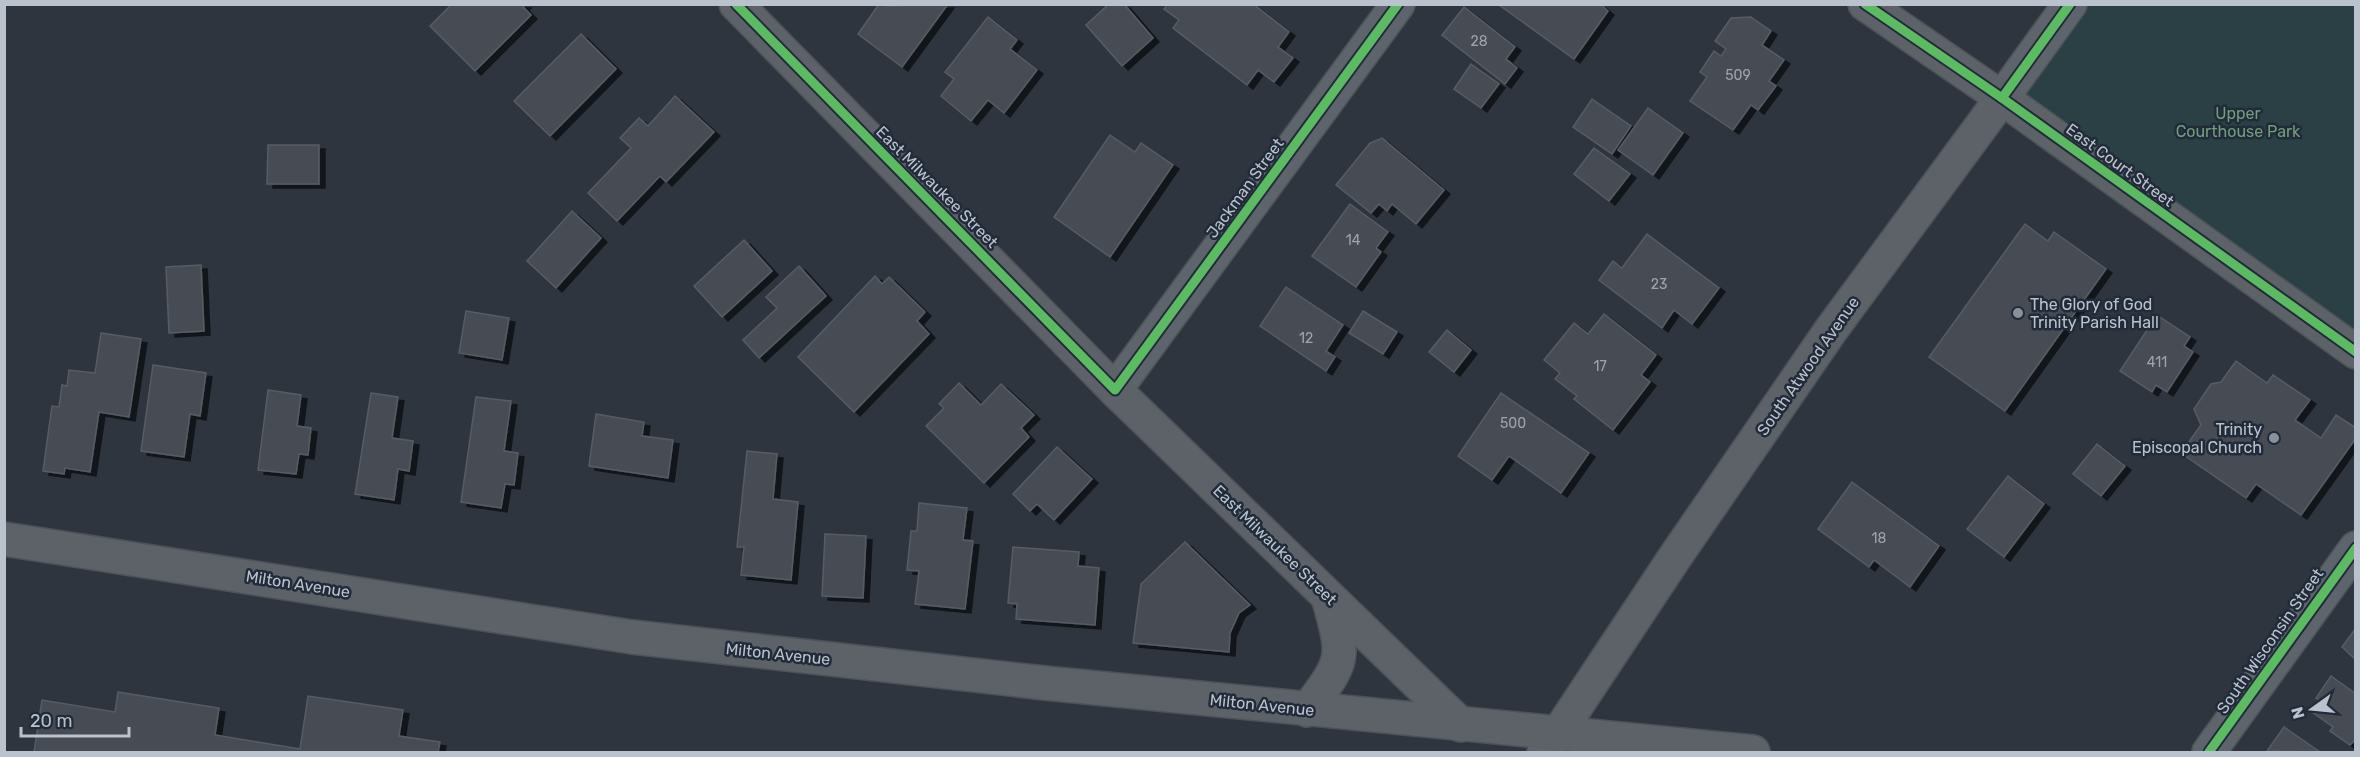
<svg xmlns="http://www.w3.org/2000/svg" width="2360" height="757" viewBox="0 0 2360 757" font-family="Rubik,sans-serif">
	<defs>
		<filter id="shadow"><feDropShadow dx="6" dy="4" stdDeviation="0" flood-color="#0009"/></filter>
	</defs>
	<rect width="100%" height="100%" fill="#2e353e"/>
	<!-- green -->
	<polygon fill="#2b4044" points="2070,5 2355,5 2355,352 2002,98"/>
	<!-- building -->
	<g fill="#474c53" stroke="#575c65" stroke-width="1.5" filter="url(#shadow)">
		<polygon points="452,4 525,4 523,7 531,15 475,71 430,26"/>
		<polygon points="879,4 888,6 948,4 902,67 858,34"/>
		<polygon points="1109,4 1124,4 1153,38 1122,66 1086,25"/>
		<polygon points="1168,4 1253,4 1289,32 1278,47 1293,58 1274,82 1258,70 1247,85 1173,28 1179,20 1164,9"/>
		<polygon points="1600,4 1608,11 1574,59 1499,5"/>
		<polygon points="1464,7 1515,47 1506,59 1517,68 1505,84 1442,35"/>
		<polygon points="988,17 1017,40 1010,49 1037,70 1004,113 988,100 971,121 941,96 954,79 945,72"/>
		<polygon points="1751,17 1771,31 1762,45 1784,60 1769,81 1776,86 1758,110 1751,105 1733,130 1690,101 1707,77 1700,72 1714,51 1721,56 1726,49 1715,41 1731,18"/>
		<polygon points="581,34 616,69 550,136 514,101"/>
		<polygon points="1471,64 1499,84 1481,108 1454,89"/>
		<polygon points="675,96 714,132 666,182 660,176 617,221 588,193 631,148 620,138 639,118 648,126"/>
		<polygon points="1592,99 1631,126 1612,154 1573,127"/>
		<polygon points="1648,108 1683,133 1653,175 1618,150"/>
		<polygon points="1110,135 1135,152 1141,143 1173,165 1110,257 1054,217"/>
		<polygon points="1382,138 1444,190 1416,224 1392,204 1387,211 1379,204 1371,213 1336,185 1370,143"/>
		<polygon points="268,145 319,145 319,184 267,184"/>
		<polygon points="1594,148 1630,174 1609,201 1574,174"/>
		<polygon points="1350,204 1388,232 1376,248 1381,252 1356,287 1312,256"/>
		<polygon points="572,211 601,238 556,288 527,261"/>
		<polygon points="2025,224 2048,241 2054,232 2106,269 2005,411 1929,357"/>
		<polygon points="1647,234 1719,288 1692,324 1674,310 1662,328 1599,280 1613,261 1622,268"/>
		<polygon points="744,240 772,271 722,317 694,286"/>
		<polygon points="201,265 204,331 169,333 166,267"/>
		<polygon points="799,266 826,296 759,358 743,340 777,308 766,297"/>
		<polygon points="875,276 882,284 889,277 925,312 917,321 929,334 854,412 798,357"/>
		<polygon points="1286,287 1343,325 1326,351 1335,357 1326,371 1260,326"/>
		<polygon points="466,311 509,318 502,360 459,353"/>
		<polygon points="1363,311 1397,332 1383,354 1349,333"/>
		<polygon points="1604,314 1656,355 1641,375 1650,382 1613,430 1574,399 1577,396 1555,379 1560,373 1544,360 1574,323 1588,334"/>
		<polygon points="2157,315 2190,337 2184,346 2193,352 2167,392 2156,385 2152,392 2120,371"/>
		<polygon points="1447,330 1471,350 1454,372 1429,352"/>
		<polygon points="101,333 141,339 129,417 99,412 90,472 65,468 64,474 43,471 52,406 59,407 62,385 67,386 69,370 95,373"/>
		<polygon points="2236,361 2267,383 2273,375 2310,400 2295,420 2321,438 2336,415 2356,428 2356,438 2301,515 2256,484 2246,498 2181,453 2201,425 2194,409 2211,384 2221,382"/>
		<polygon points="153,365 206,373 200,416 190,414 184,457 141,451"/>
		<polygon points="959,383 981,405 1001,384 1034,415 1021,428 1029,437 984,483 926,426 944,408 939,404"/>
		<polygon points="268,390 301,395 297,426 311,428 308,455 299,454 296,474 258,470"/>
		<polygon points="371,393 398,397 392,438 413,441 409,471 398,469 394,500 355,494"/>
		<polygon points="1501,393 1589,453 1561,493 1509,456 1492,480 1458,456"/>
		<polygon points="476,397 511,401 504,451 518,453 514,485 505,484 501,508 461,502"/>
		<polygon points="596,414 644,422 642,436 673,440 668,478 589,466"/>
		<polygon points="2097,444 2125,466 2101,496 2073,474"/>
		<polygon points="1057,447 1092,479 1054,520 1037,504 1030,511 1013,494"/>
		<polygon points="747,451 777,454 773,499 798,502 791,580 741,575 744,547 737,547"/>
		<polygon points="2008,476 2044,504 2004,557 1967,529"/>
		<polygon points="1852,482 1939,546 1910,587 1874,560 1869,567 1818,529"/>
		<polygon points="919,503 967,508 963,540 973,541 965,609 915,604 919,571 907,570 911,531 917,531"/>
		<polygon points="825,534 866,536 863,598 822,596"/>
		<polygon points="1185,542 1250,605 1239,613 1230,633 1229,652 1133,643 1141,584"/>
		<polygon points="1013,547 1079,552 1078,566 1099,568 1095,625 1016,619 1017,604 1008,603"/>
		<polygon points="2356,628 2356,660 2342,647"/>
		<polygon points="2331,676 2356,694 2356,739 2350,745 2330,731 2333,727 2312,712 2320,701 2316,698"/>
		<polygon points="118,692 219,708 215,735 300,749 308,696 403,710 399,736 440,742 438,752 34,752 42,700 115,712"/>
		<polygon points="2284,727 2320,752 2267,751"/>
	</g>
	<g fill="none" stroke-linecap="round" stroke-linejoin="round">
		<defs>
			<g id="minor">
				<polyline points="2002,98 2070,4"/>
				<polyline points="1115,390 1398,4"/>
				<polyline points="1544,752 1557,735"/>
				<polyline points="2209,752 2356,548"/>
			</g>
			<g id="secondary">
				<polyline points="736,4 1115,390 1461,725"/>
				<polyline points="1865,4 2002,98 2356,352"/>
				<polyline points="4,539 632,637 1045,683 1753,752"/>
				<path d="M1307 710C1346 659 1345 658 1328 597"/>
				<polyline points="1557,735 1675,557 1831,330 2002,98"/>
			</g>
		</defs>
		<!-- minor casing -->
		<use href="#minor" stroke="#4d5158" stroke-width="36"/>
		<!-- secondary casing -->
		<use href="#secondary" stroke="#4d5158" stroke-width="36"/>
		<!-- minor -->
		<use href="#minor" stroke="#5e646b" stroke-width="33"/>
		<!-- secondary -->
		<use href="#secondary" stroke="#5d6269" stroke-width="33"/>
		<defs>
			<g id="cycleway">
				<polyline points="736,4 1115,390 1398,4"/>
				<polyline points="1865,4 2002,98 2356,352"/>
				<polyline points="2002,98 2070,4"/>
				<polyline points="2209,752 2356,548"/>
			</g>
		</defs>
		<!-- cycleway casing -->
		<use href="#cycleway" stroke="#212b39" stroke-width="13"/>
		<!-- cycleway -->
		<use href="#cycleway" stroke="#5cba63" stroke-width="9"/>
	</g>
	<!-- markers -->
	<g fill="#89919b" stroke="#212b39" stroke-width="2">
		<circle cx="2018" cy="313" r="6"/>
		<circle cx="2274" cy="438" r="6"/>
	</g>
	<g text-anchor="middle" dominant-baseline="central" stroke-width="5" stroke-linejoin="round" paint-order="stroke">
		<!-- number labels -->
		<g font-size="14" fill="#9da4ae">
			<text x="1479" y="41">28</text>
			<text x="1738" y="75">509</text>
			<text x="1353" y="240">14</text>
			<text x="1659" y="284">23</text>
			<text x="1306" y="338">12</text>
			<text x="2157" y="362">411</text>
			<text x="1600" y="366">17</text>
			<text x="1513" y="423">500</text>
			<text x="1879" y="538">18</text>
		</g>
		<!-- park labels -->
		<g font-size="16" fill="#719d7b" stroke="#212b39">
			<text x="2238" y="113">Upper<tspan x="2238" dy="18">Courthouse Park</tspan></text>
		</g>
		<!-- street labels -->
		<g font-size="16" fill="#bac2cd" stroke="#212b39">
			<text transform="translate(2120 165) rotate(36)">East Court Street</text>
			<text transform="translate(937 187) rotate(45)">East Milwaukee Street</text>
			<text transform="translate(1245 188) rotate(-54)">Jackman Street</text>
			<text transform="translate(1808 366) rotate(-55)">South Atwood Avenue</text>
			<text transform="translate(1275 545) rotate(44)">East Milwaukee Street</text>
			<text transform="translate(298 584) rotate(9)">Milton Avenue</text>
			<text transform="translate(2270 641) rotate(-55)">South Wisconsin Street</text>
			<text transform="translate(778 654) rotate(6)">Milton Avenue</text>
			<text transform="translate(1262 705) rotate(6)">Milton Avenue</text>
		</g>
		<!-- poi labels -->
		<g font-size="16" fill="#bac2cd" stroke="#212b39" text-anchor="start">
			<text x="2030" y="304">The Glory of God<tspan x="2030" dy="18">Trinity Parish Hall</tspan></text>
			<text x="2262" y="429" text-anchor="end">Trinity<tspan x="2262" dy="18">Episcopal Church</tspan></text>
		</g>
	</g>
	<!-- border -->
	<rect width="2360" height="757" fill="none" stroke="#bac2cd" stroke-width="12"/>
	<!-- north arrow -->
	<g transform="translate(2312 709) rotate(255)" stroke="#212b39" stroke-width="4.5" paint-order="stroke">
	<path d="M0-4.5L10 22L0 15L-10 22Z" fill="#bac2cd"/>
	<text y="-9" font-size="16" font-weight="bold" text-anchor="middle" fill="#bac2cd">N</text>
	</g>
	<!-- scale -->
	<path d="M21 727v9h108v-9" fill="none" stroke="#bac2cd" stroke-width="3"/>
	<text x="30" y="727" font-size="18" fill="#bac2cd" stroke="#212b39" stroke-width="4.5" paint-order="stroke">20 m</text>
</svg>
